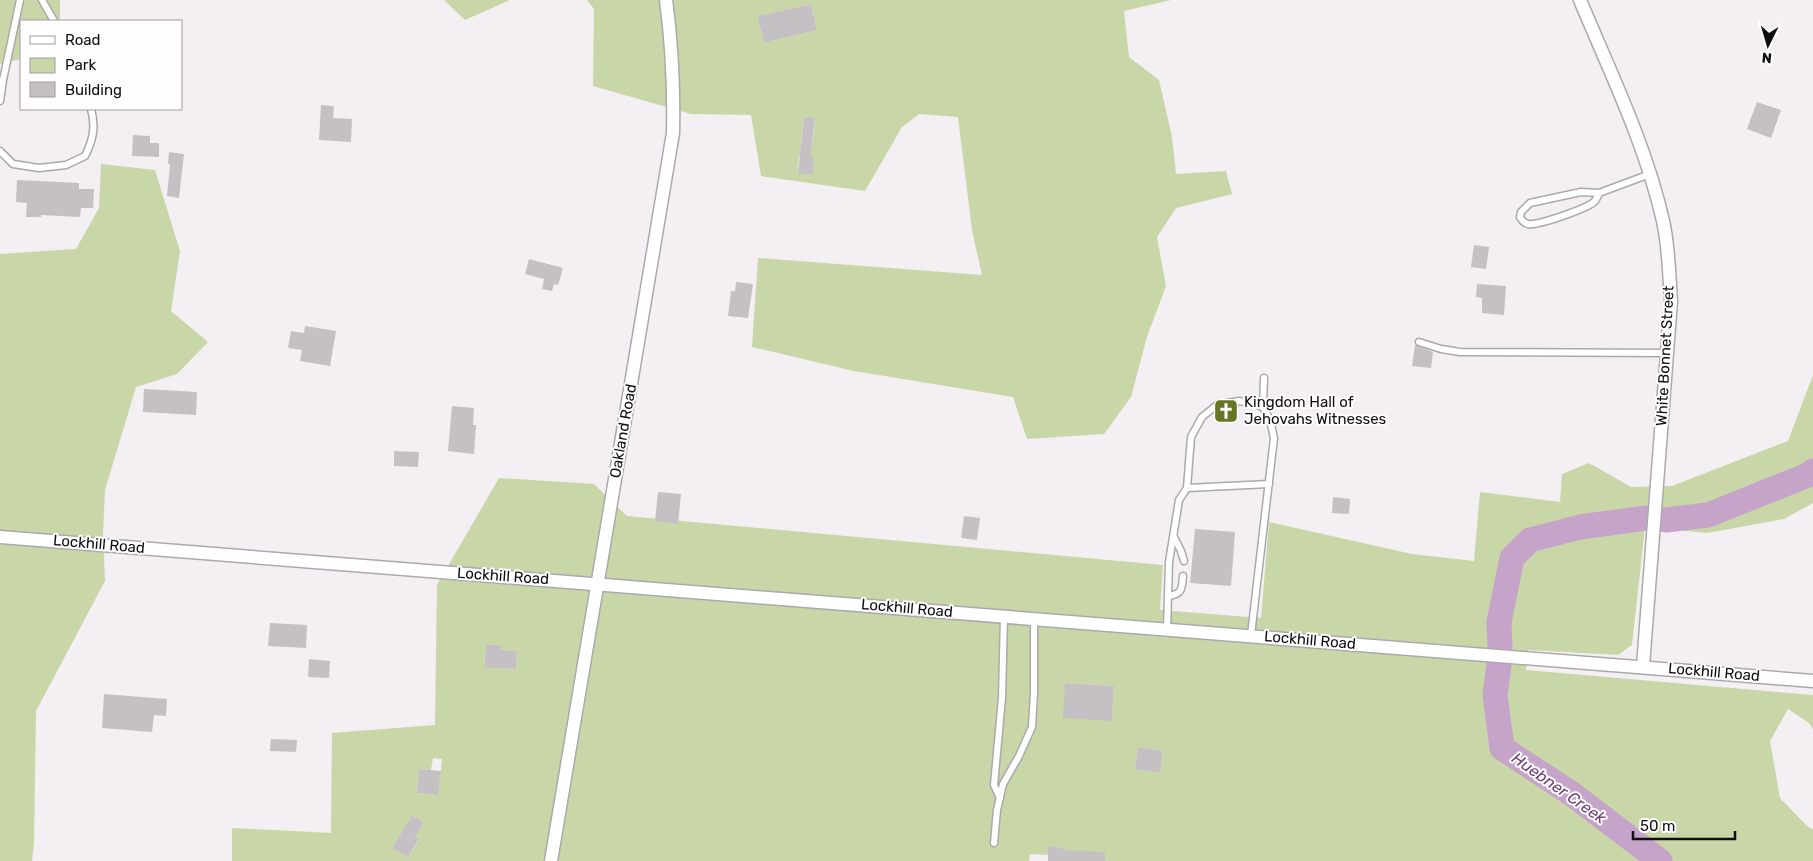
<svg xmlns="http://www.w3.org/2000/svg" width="1813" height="861" viewBox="0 0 1813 861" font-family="Rubik,sans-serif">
	<rect width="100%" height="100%" fill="#f3eff3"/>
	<!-- green -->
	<g fill="#c9d6a7" fill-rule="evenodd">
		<polygon points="0,0 60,0 60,21 21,21 21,59 0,64"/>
		<polygon points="444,0 510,0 465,20"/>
		<path d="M587 0H1171L1124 11 1129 57 1159 80 1172 137 1176 174 1226 171 1232 194 1176 208 1157 237 1166 286 1147 337 1131 397 1104 434 1027 439 1013 397 854 371 752 347 758 258 982 275 972 230 958 117 919 114 902 127 865 191 761 176 751 115 691 114 593 86 594 9ZM811 4 817 30 764 43 757 16ZM804 117 815 119 812 144 801 143ZM799 157H814L813 174 798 173Z"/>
		<polygon points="101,164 155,170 180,251 171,311 208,342 177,374 136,387 105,490 103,535 105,581 36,711 34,843 32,861 0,861 0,254 76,249 99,208"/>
		<path d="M1813 375V503L1784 519 1707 533 1645 527 1632 645 1618 655 1528 650 1526 670 1813 695V729L1809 723 1788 709 1770 741 1780 798 1808 827 1813 829V861H1087L1088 851H1077L1062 861 1063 848 1049 847 1048 855 1030 854 1029 861H232V828L331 833 332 733 435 725 437 585 499 478 594 484 627 516 1163 565 1160 610 1261 618 1269 522 1412 554 1474 561 1480 492 1560 502 1562 474 1589 463 1631 487 1672 486 1788 441ZM486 644 500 645V650L517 651 516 669 484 666ZM1065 683 1114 686 1112 720ZM1138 747 1163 751 1160 773 1135 769ZM433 758 442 759 438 795 417 793 419 769 431 770ZM412 815 424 823 415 837 419 840 408 857 392 848Z"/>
	</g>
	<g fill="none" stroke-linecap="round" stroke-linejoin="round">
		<!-- river -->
		<g stroke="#c6a3c9" stroke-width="25">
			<polyline points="1666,520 1708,515 1808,475 1813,471"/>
			<polyline points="1500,645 1499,622 1512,558 1530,540 1580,527 1646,518"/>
			<polyline points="1499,665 1495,695 1502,748 1572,794 1660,861"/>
		</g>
	</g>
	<!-- building -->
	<g fill="#c4c0c4">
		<polygon points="811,4 817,30 764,43 757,16"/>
		<polygon points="1757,102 1781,110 1771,138 1747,129"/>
		<polygon points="321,105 334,106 333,118 352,119 351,142 319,140"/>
		<polygon points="804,117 815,118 810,157 814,157 813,174 798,174"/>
		<polygon points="133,135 150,136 150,143 159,143 159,157 132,156"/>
		<polygon points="169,152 184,154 179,198 167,196 170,164 168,164"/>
		<polygon points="17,180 79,183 79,189 94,189 93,208 81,208 80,217 41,215 41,217 26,217 27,203 16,202"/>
		<polygon points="1474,245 1489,247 1486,269 1471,267"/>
		<polygon points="529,259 563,268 558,285 554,284 552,291 542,289 544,279 525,274"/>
		<polygon points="736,282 753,284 748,318 728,316 731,291 735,291"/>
		<polygon points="1477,284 1506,286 1504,315 1482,313 1482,298 1476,297"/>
		<polygon points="305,326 336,331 330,366 300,361 302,350 288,348 291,331 304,333"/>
		<polygon points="1415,345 1433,352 1431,368 1412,366"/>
		<polygon points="144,389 197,392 196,415 143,412"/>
		<polygon points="452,406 474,408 473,425 476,425 474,454 448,451"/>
		<polygon points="394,451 419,452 418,467 394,466"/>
		<polygon points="658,492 681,494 678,524 655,521"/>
		<polygon points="1333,497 1350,499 1349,514 1332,513"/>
		<polygon points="964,516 980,518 977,540 961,538"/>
		<polygon points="1195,529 1235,532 1231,586 1190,583"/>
		<polygon points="270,623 307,625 306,648 268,646"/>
		<polygon points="486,644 500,645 500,650 517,651 516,669 484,667"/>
		<polygon points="309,659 330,661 329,678 308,677"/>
		<polygon points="1065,683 1114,686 1112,721 1063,718"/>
		<polygon points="104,694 167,699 166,716 154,715 152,732 102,728"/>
		<polygon points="271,739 297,740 296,752 270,751"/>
		<polygon points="1138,747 1163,751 1160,773 1135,769"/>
		<polygon points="419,769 441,771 438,795 417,793"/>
		<polygon points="412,815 424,823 415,837 419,839 408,857 392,848"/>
		<polygon points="1048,846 1063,848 1063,850 1105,852 1105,861 1048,861"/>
	</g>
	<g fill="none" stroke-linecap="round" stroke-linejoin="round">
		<defs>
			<g id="service">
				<polyline points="42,0 54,21"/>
				<polyline points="0,101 3,80 20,0"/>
				<path d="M0 151 13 164 39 168 66 165 85 156C93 140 96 127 91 109"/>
				<path d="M1599 193C1598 196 1597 198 1595 201 1589 208 1537 226 1528 224 1524 223 1522 221 1520 217L1521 212 1530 203 1581 192 1599 193 1650 174"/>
				<polyline points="1419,342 1441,349 1460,352 1667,353"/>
				<polyline points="1263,407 1264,378"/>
				<polyline points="1187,488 1269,484"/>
				<polyline points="1174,537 1181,551 1184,561"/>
				<path d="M1169 596C1182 594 1182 589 1183 576"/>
				<polyline points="1167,629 1169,562 1179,500 1187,488 1191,437 1202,417 1217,405 1239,401 1255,404 1263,407 1270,420 1274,438 1251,635"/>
				<polyline points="1000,798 994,785 1002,698 1004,616"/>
				<polyline points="994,843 997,810 1003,784 1019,756 1032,727 1034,692 1034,618"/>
			</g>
			<g id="minor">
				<path d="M1580 0C1610 72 1646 145 1663 221 1669 247 1669 275 1671 301L1643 666"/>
				<polyline points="0,537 1813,681"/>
				<path d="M551 861 673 133C674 88 672 45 666 0"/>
			</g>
		</defs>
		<!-- service casing -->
		<use href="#service" stroke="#aca9ad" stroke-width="9"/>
		<!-- minor casing -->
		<use href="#minor" stroke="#aca9ad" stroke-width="15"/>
		<!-- service -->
		<use href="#service" stroke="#fff" stroke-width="6"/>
		<!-- minor -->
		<use href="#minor" stroke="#fff" stroke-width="12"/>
	</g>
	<!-- icons -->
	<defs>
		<symbol id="church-square" viewBox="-11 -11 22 22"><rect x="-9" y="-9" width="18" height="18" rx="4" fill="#657624" stroke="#fffdff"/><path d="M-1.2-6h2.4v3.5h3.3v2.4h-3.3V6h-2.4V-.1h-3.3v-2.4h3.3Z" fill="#fff"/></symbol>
	</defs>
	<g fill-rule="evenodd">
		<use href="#church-square" x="1212" y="397" width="28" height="28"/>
	</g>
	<g text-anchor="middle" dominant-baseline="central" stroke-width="4" stroke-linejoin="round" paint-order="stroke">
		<!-- street labels -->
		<g font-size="15" fill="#0f0e10" stroke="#fffdff">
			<text transform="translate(1665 356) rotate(-87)">White Bonnet Street</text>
			<text transform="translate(623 431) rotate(-80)">Oakland Road</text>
			<text transform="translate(99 544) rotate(5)">Lockhill Road</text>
			<text transform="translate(503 576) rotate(4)">Lockhill Road</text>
			<text transform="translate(907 608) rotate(5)">Lockhill Road</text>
			<text transform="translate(1310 640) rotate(5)">Lockhill Road</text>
			<text transform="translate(1714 672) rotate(5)">Lockhill Road</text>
		</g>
		<!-- poi labels -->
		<g font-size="15" fill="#0f0e10" stroke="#fffdff" text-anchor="start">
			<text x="1244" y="402">Kingdom Hall of<tspan x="1244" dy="17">Jehovahs Witnesses</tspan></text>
		</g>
		<!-- water labels -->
		<g font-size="16" font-style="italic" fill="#704275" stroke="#fffdff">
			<text transform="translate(1559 788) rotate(35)">Huebner Creek</text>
		</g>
	</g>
	<!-- legend -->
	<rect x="20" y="20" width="162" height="90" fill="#fffdff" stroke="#9f9d9f"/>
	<rect x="30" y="36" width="25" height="8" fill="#ffffff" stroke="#9f9d9f"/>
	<text x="65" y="45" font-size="15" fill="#0f0e10">Road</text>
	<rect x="30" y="58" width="25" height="15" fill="#c9d6a7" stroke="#9f9d9f"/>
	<text x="65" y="70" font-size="15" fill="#0f0e10">Park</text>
	<rect x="30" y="82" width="25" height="15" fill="#c4c0c4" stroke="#9f9d9f"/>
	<text x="65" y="95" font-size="15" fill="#0f0e10">Building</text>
	<!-- north arrow -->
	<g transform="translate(1768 45) rotate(185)" stroke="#fffdff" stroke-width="4" paint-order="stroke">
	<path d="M0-4L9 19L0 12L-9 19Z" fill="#0f0e10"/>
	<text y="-8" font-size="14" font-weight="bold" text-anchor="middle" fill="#0f0e10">N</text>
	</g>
	<!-- scale -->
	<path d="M1633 831v8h102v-8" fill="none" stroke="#0f0e10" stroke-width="2.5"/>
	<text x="1640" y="831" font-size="15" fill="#0f0e10" stroke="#fffdff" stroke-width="4" paint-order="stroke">50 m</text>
</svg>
